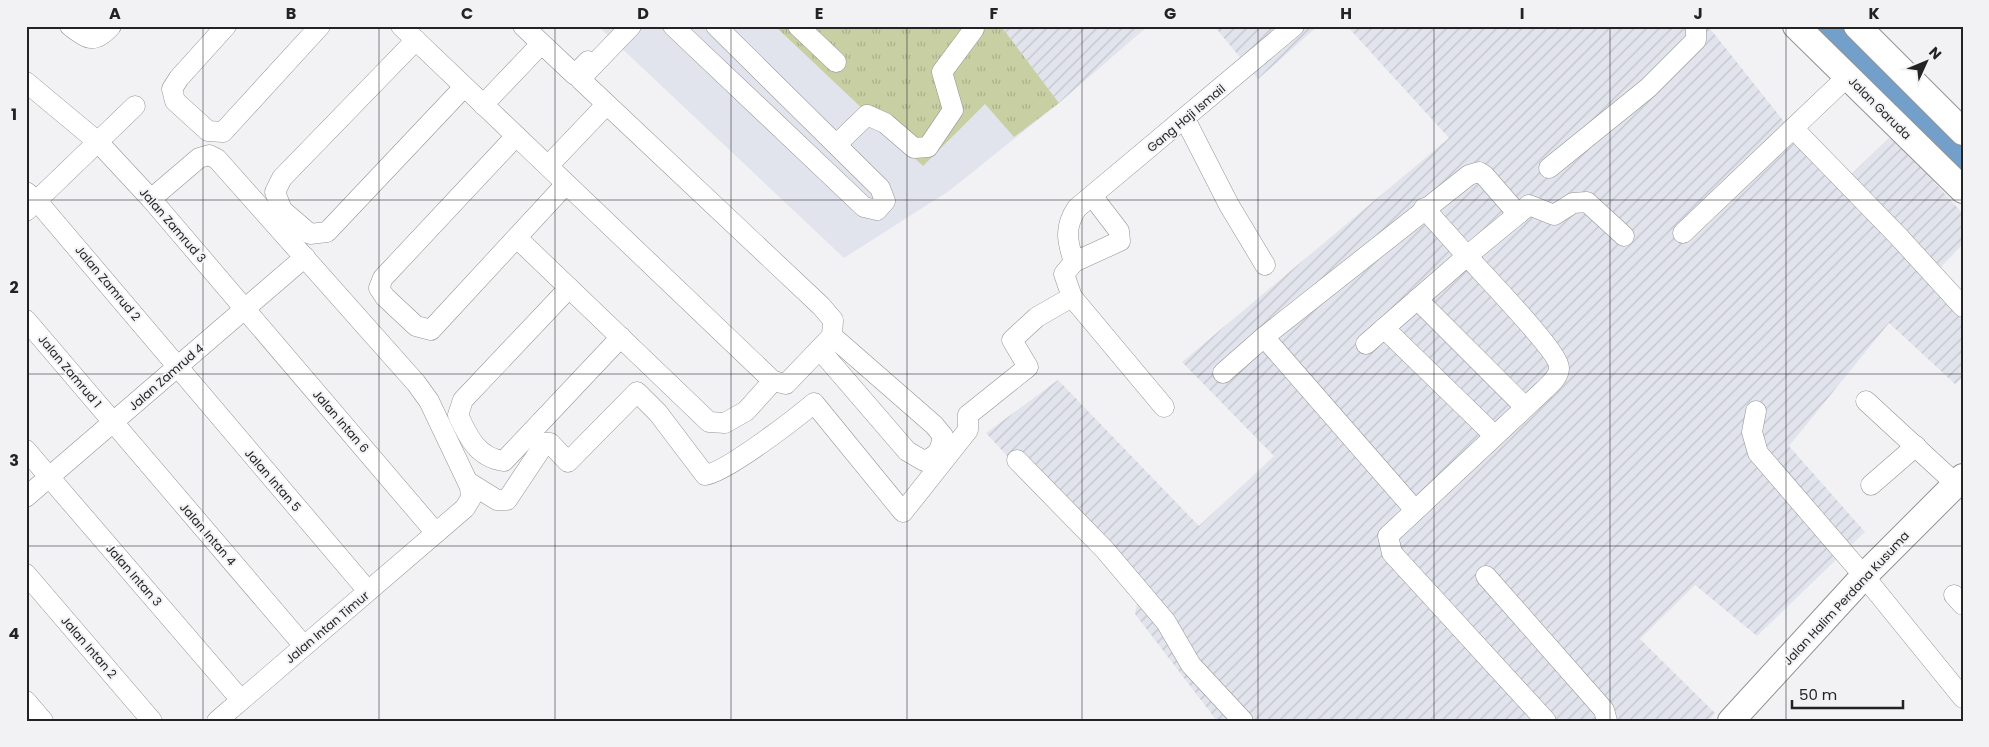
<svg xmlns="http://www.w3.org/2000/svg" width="1989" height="747" viewBox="0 0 1989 747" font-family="Poppins,sans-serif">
	<defs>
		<pattern id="industrial-furrows" width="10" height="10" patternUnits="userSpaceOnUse" patternTransform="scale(1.25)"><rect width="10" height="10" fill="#e2e4ed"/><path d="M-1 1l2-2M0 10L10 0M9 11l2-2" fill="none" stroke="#c2c3cb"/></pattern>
		<pattern id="grass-tufts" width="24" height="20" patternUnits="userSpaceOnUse" patternTransform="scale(1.25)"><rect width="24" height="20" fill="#c7cfa3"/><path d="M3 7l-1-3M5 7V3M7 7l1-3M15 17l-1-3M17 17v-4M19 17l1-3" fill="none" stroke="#abb18c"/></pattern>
	</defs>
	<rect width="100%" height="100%" fill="#f2f2f5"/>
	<!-- built -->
	<polygon fill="#e2e4ed" points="598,26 1001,26 1059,103 949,191 844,258"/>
	<!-- industrial -->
	<g fill="url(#industrial-furrows)">
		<polygon points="1001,26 1148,26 1059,103"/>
		<polygon points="1214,26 1318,26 1258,79"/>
		<polygon points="1347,26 1708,26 1837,188 1892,135 1963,214 1963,244 1940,268 1963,297 1963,377 1955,384 1889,323 1789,446 1865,532 1757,636 1695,585 1640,639 1715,713 1708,721 1217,721 1135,614 1138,598 986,433 1058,380 1199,526 1274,456 1182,362 1449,138"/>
	</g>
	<!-- grass -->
	<polygon fill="url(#grass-tufts)" points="775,26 1001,26 1059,103 1014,137 985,104 923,166"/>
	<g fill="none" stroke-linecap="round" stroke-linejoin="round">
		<!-- river -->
		<polyline stroke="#73a0cb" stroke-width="26" points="1826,26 1963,158"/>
		<defs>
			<g id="minor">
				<path d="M70 26C88 39 94 45 111 26"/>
				<polyline points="226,26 179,78 172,89 175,101 208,131 223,132 320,26"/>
				<polyline points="401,26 773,381 786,384 832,336 833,320 821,306 580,79 631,26"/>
				<polyline points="523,26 575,75 588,61"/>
				<polyline points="673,26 864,207 877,210 885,201 880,188 716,26"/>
				<polyline points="798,26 836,62"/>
				<polyline points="416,40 282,178 275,192 282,210 310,234 327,232 464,87"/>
				<polyline points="26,82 98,142 151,199 436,533"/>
				<polyline points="483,105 541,44"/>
				<polyline points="1185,119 1229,205 1265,265"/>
				<polyline points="1794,129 1899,237 1963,307"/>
				<polyline points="516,136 383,278 379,288 385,297 416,326 431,330 566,184"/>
				<polyline points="837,144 867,115 885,123 914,148 928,147 953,110 942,72 974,29"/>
				<polyline points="548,166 606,105"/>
				<polyline points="1549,168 1648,88 1696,40 1696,26"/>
				<polyline points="26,192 37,201 368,591"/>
				<polyline points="1093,197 1119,231 1120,241 1074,262 1064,274 1072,297 1164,407"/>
				<polyline points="151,199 199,158 209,155 217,159 416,383 429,401 470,487 471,498 465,508 217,721"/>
				<polyline points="26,211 135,106"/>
				<polyline points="1683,233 1848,76"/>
				<polyline points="517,238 709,422 725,423 746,411 773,381"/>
				<path d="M1074 262C1067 241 1064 227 1077 208L1294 26"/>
				<path d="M569 288 463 400 458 415C468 437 478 458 504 461L621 337"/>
				<polyline points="1417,299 1525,407"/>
				<polyline points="26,320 304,646"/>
				<polyline points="1384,328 1494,435"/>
				<polyline points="1264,337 1415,510"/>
				<polyline points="1366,344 1467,256 1424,208"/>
				<path d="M820 350 907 451 924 461C938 455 940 452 943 436L934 425 832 336"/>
				<polyline points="1223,373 1264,337 1469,175 1479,172 1484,175 1518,214"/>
				<polyline points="1866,401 1956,484"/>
				<polyline points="1756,411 1752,432 1758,453 1864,576 1963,698"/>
				<polyline points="26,450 241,700"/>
				<polyline points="1017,460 1105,550 1166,622 1191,665 1243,721"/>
				<path d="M468 482 497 500H507L545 443H550L568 462 637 392 658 413 705 475C725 473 795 419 814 403L903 512 968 430V415L1028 367 1012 340 1037 317 1072 297"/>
				<polyline points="1871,485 1916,446"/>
				<polyline points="26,497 305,257"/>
				<polyline points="26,574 152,721"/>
				<polyline points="1486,576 1604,710 1607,721"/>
				<polyline points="1954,595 1963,605"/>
				<polyline points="26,701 43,721"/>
				<path d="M1546 721 1392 553 1388 536 1544 390C1550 384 1559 377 1559 368 1560 353 1482 273 1467 256L1529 205 1554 215 1573 203 1587 202 1624 236"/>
			</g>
			<g id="major">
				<polyline points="1796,26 1963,190"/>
				<polyline points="1857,26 1963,132"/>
				<polyline points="1731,721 1864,576 1963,477"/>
			</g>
		</defs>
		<!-- minor casing -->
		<use href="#minor" stroke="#939395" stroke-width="21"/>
		<!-- major casing -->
		<use href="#major" stroke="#939395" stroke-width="28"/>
		<!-- minor -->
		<use href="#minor" stroke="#fff" stroke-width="20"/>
		<!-- major -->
		<use href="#major" stroke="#fff" stroke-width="26"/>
	</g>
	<!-- grid -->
	<path fill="none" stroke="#232324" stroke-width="1" stroke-opacity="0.55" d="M203 26V721M379 26V721M555 26V721M731 26V721M907 26V721M1082 26V721M1258 26V721M1434 26V721M1610 26V721M1786 26V721M26 200H1963M26 374H1963M26 546H1963"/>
	<g text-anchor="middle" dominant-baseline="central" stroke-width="4" stroke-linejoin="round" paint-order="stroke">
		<!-- street labels -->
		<g font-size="12" fill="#232324" stroke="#f2f2f5">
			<text transform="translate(1880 108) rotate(45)">Jalan Garuda</text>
			<text transform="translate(1186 118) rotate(-40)">Gang Haji Ismail</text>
			<text transform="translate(173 225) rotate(49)">Jalan Zamrud 3</text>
			<text transform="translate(108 283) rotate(50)">Jalan Zamrud 2</text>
			<text transform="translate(70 371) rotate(50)">Jalan Zamrud 1</text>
			<text transform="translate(166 377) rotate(-41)">Jalan Zamrud 4</text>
			<text transform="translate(341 421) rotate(49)">Jalan Intan 6</text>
			<text transform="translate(273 480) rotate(49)">Jalan Intan 5</text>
			<text transform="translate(208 534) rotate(49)">Jalan Intan 4</text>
			<text transform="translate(134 575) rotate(49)">Jalan Intan 3</text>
			<text transform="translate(1846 598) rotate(-47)">Jalan Halim Perdana Kusuma</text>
			<text transform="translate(327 627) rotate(-40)">Jalan Intan Timur</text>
			<text transform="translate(89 647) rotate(49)">Jalan Intan 2</text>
		</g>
	</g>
	<!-- border -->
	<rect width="1989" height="747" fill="none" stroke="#f2f2f5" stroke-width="55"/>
	<!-- north arrow -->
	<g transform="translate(1926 62) rotate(46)" stroke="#f2f2f5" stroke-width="4" paint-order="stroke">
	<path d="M0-4L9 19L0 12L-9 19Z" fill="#232324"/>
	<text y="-8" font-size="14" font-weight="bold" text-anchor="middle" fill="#232324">N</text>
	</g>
	<!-- scale -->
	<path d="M1792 700v8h111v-8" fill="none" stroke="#232324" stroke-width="2.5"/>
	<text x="1799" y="700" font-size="15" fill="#232324" stroke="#f2f2f5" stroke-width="4" paint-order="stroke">50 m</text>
	<rect x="28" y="28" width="1934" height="692" fill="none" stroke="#232324" stroke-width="2"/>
	<g font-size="16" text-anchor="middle" font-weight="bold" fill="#232324">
		<text x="115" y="19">A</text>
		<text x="291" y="19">B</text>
		<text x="467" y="19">C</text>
		<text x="643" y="19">D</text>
		<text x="819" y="19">E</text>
		<text x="994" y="19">F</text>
		<text x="1170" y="19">G</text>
		<text x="1346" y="19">H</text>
		<text x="1522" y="19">I</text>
		<text x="1698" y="19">J</text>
		<text x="1874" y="19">K</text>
		<text x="14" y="120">1</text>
		<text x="14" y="293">2</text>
		<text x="14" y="466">3</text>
		<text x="14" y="639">4</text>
	</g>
</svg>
